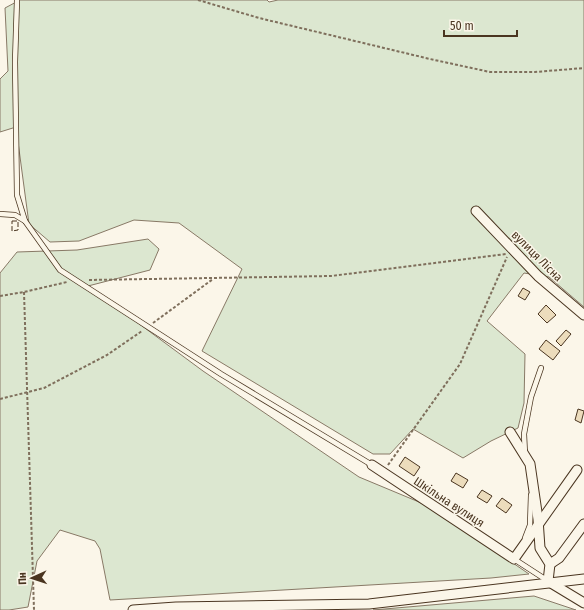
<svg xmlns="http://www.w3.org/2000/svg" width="584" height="610" viewBox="0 0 584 610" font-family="'Fira Sans Condensed',sans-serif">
	<rect width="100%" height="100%" fill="#fbf6e9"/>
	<!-- green -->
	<g fill="#dce7d0" stroke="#887966">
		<polygon points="20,0 267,0 269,2 278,0 584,0 584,307 549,277 524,273 487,321 525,354 524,403 518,428 491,441 463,458 413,429 390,454 373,454 202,351 242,269 179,223 134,220 79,241 50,242 29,224 16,127 0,132 0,79 8,71 5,8"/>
		<polygon points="148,239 159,249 150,270 88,286 203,371 359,477 431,507 529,574 491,578 110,600 100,549 95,541 60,530 37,561 28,607 9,610 0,610 0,273 17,252 77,250"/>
		<polygon points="534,596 576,610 373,610"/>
	</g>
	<!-- building -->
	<g fill="#ecdcbc" stroke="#4a3520">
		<polygon points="523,288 530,292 525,300 518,296"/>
		<polygon points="546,305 556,315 547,323 538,314"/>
		<polygon points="566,330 571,334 561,346 556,341"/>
		<polygon points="546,340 560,351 553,360 539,349"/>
		<polygon points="578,409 584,411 581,423 575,420"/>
		<polygon points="405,457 420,467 414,476 399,466"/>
		<polygon points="456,473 468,480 463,488 451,481"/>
		<polygon points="482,490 492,496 487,503 477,497"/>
		<polygon points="502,498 512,505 506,513 496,506"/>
	</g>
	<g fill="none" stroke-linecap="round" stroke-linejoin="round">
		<defs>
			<g id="lane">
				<polyline points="0,214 15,215 25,221 17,195 15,62 17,0"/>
				<polyline points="25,221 60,270 221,374 372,465"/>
				<polyline points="525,454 524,434 531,397 541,368"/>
				<polyline points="525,538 530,525 531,495"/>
				<polyline points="514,559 548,581"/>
			</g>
			<g id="street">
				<polyline points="476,211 538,276 584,315"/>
				<polyline points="510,432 530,464 538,519 540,548 550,564 548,581"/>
				<polyline points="372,465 514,559 577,470"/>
				<polyline points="550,564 559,558 584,524"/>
				<polyline points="551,583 584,603"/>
				<polyline points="133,610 176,607 369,604 584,579"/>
			</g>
		</defs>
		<!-- lane casing -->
		<use href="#lane" stroke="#4a3520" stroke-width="6"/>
		<!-- street casing -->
		<use href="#street" stroke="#4a3520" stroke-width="11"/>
		<!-- path -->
		<g stroke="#7f6f5c" stroke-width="2" stroke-dasharray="3 2" stroke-linecap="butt">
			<polyline points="198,0 259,18 430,59 490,72 535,72 584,68"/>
			<polyline points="89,280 331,276 506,254"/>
			<polyline points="24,292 34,610"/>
			<polyline points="0,296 24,292 67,282"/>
			<polyline points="153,323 213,279"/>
			<polyline points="0,399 44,388 107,355 142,331"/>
			<polyline points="388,465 460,364 507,257"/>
		</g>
		<!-- lane -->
		<use href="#lane" stroke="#fbf6e9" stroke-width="4.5"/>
		<!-- street -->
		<use href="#street" stroke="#fbf6e9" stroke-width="9"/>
		<!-- fence -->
		<polygon stroke="#4a3520" stroke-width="1" stroke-dasharray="5 2" stroke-linecap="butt" points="12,221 18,221 18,230 12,231"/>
	</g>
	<g text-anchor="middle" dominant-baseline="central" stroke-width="3" stroke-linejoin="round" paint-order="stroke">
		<!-- street labels -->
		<g font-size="12" fill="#4a3520" stroke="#fbf6e9">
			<text transform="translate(537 256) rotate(45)">вулиця Лісна</text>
			<text transform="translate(449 502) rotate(33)">Шкільна вулиця</text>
		</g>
	</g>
	<!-- north arrow -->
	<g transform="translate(32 578) rotate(267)" stroke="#fbf6e9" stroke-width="3" paint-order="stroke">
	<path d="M0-3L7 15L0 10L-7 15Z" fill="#4a3520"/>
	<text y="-6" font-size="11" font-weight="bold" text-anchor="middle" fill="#4a3520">Пн</text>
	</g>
	<!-- scale -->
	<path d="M444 30v6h73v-6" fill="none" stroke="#4a3520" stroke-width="2"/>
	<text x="450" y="30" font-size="12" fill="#4a3520" stroke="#fbf6e9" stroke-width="3" paint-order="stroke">50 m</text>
</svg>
